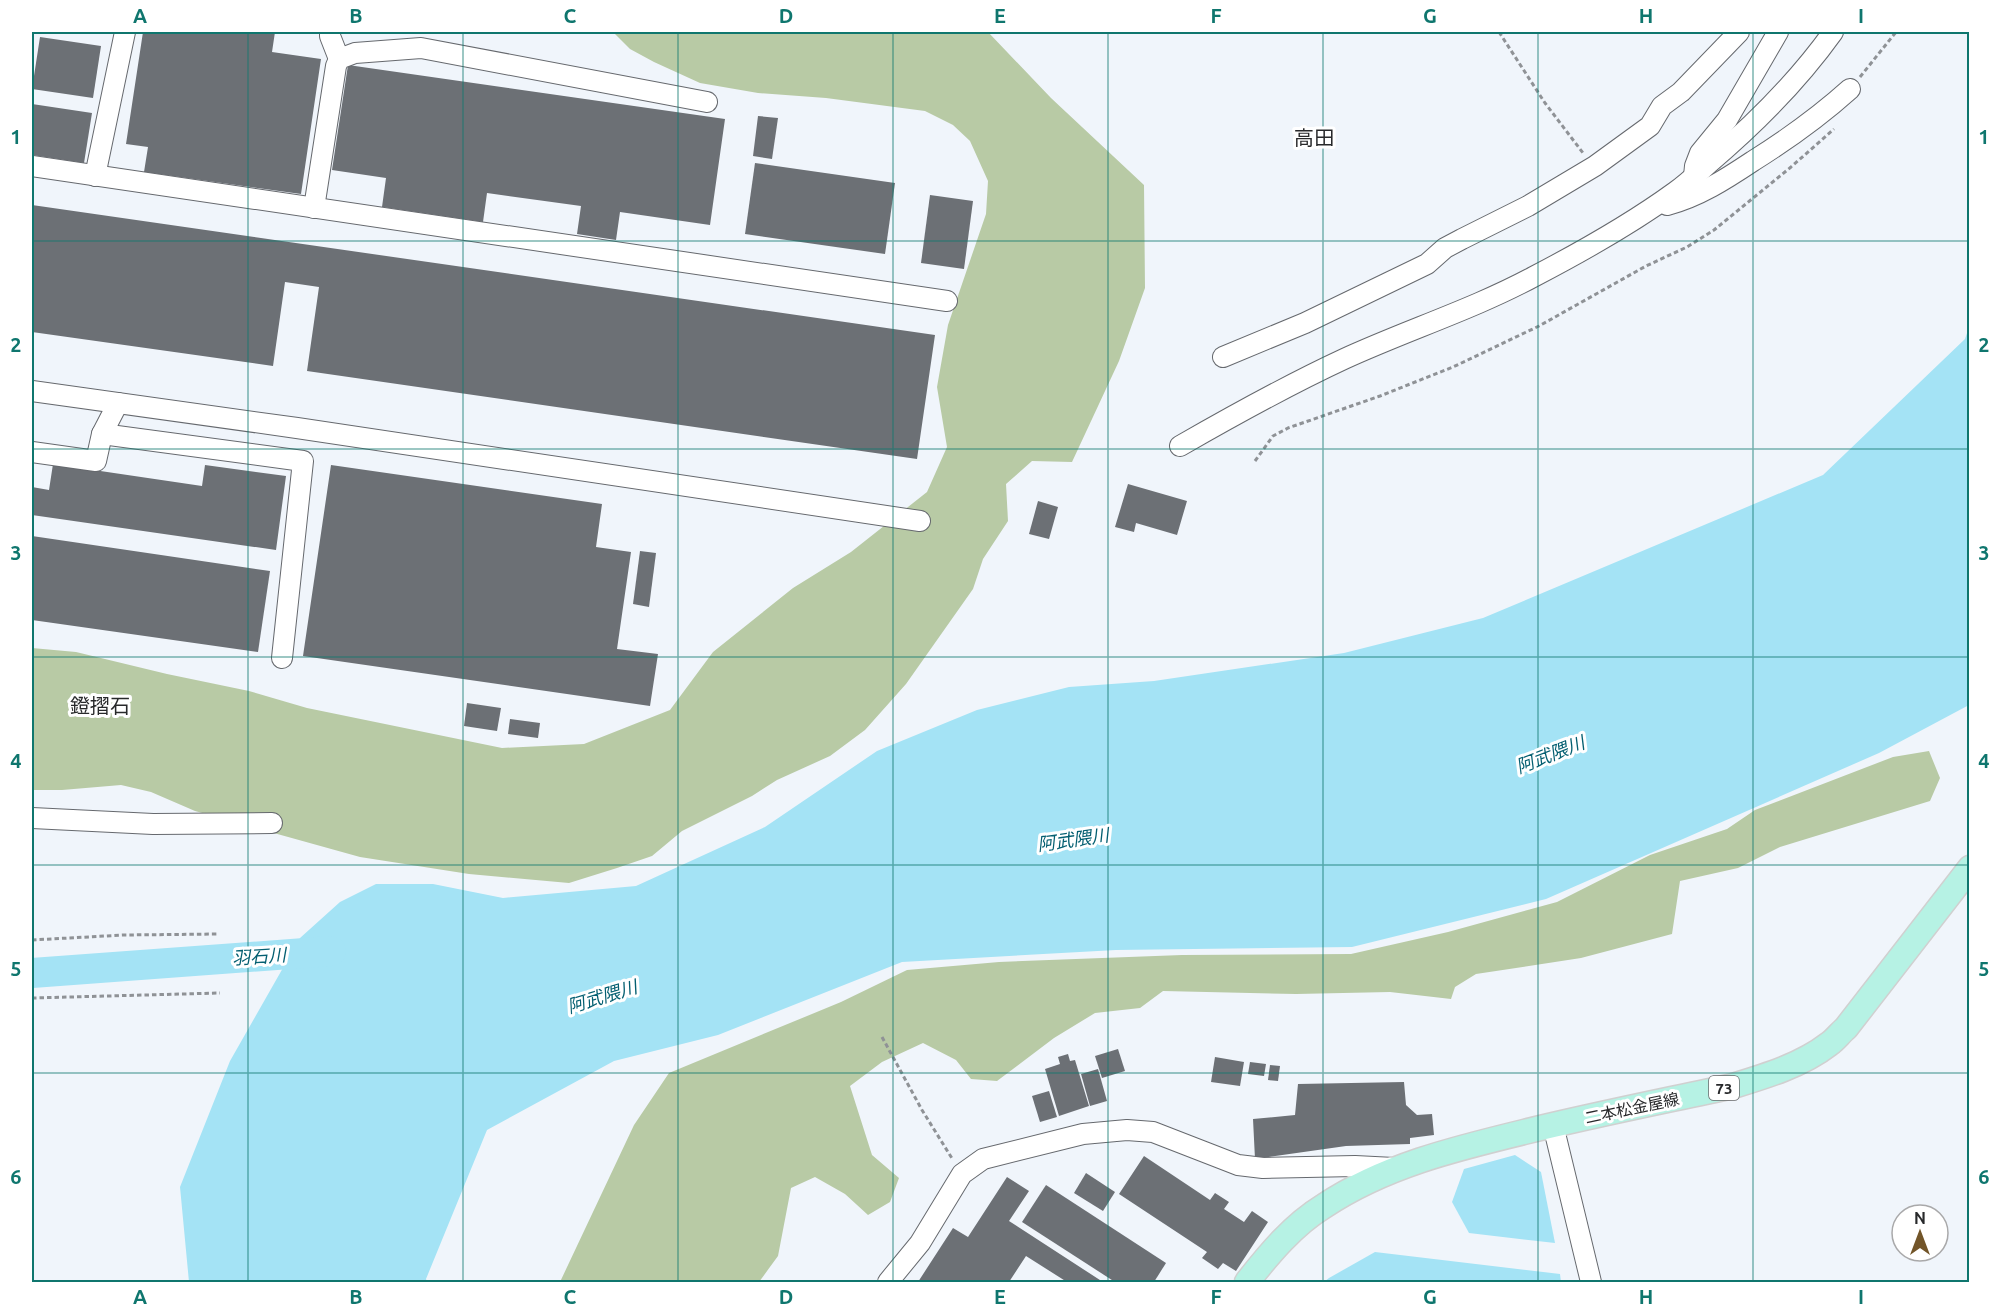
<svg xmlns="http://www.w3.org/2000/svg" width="2001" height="1314" viewBox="0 0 2001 1314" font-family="Ubuntu,'Noto Sans JP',sans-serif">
	<rect width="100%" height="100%" fill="#f0f5fb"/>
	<!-- green -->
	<g fill="#b8caa5">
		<polygon points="613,32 988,32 1051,98 1144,185 1145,288 1119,361 1072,462 1032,461 1006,484 1008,521 983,559 973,589 906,684 865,730 830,756 777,780 752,796 682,831 652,856 617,868 569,883 469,874 360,857 195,811 151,792 121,785 62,790 32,790 32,648 76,652 167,674 249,691 307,708 502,748 584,744 670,710 713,652 793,588 851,552 927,492 947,447 937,387 948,325 986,214 988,181 970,141 953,125 925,111 826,98 758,93 700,83 654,62 630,49"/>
		<polygon points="1929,751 1940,778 1930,801 1780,847 1738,868 1680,881 1672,934 1581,958 1476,974 1455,987 1451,999 1390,992 1296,994 1163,991 1140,1008 1095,1013 1054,1038 997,1081 971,1079 956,1060 923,1043 882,1062 850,1086 872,1155 899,1178 890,1202 868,1215 845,1194 815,1177 791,1188 778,1256 759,1282 560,1282 634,1125 669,1073 841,1002 907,970 999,962 1182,955 1351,954 1448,932 1557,902 1650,855 1727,829 1755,810 1893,757"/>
	</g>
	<!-- water -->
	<g fill="#a4e3f5">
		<polygon points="1969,327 1969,705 1879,753 1546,899 1352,947 1116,950 902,962 718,1035 614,1061 487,1130 426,1279 427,1282 189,1282 180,1187 230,1061 300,938 340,902 376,884 433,884 503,898 636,886 765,827 877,751 977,710 1069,687 1154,681 1344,653 1483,618 1823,475 1965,339"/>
		<polygon points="1515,1155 1541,1172 1555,1243 1469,1233 1452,1202 1464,1169"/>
		<polygon points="1375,1252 1560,1274 1561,1282 1324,1282 1329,1278"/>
	</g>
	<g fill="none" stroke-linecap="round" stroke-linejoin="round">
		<!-- river -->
		<polyline stroke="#a4e3f5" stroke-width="30" points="32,973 331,951"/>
	</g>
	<!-- building -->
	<g fill="#6c7075">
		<polygon points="143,32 275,32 272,52 321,59 301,194 144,172 148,147 126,144"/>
		<polygon points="40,37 101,46 93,98 32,89"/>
		<polygon points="348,65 725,119 710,225 620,212 616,240 577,234 581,206 487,193 483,222 382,207 386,178 332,170"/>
		<polygon points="32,104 92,113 84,163 32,155"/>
		<polygon points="758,116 778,118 772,159 753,156"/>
		<polygon points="755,163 895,183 885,254 745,234"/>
		<polygon points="930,195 973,201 964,269 921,263"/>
		<polygon points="32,205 935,335 917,459 307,371 319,287 285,282 273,366 32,332"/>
		<polygon points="53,464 202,486 205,465 286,476 276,550 32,515 32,487 49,490"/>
		<polygon points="331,465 602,504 596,547 631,552 617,649 658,654 650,706 303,656"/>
		<polygon points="1128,484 1187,501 1177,535 1136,523 1134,532 1115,527"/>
		<polygon points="1038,501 1058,507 1049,539 1029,534"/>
		<polygon points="32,536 270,571 258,652 32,620"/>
		<polygon points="640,551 656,553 649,607 633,604"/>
		<polygon points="467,703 501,708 497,731 464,726"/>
		<polygon points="510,719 540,723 538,738 508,734"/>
		<polygon points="1118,1049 1125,1071 1102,1078 1095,1056"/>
		<polygon points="1068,1054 1070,1061 1075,1060 1089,1106 1059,1116 1045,1069 1060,1064 1058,1057"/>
		<polygon points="1215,1057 1244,1062 1240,1086 1211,1082"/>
		<polygon points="1250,1062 1266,1064 1264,1076 1248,1074"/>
		<polygon points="1270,1065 1280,1066 1278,1081 1268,1080"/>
		<polygon points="1098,1069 1107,1101 1090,1106 1081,1074"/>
		<polygon points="1404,1082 1406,1105 1417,1115 1432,1114 1434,1135 1410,1138 1410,1144 1346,1146 1255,1159 1253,1119 1295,1115 1298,1084"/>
		<polygon points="1049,1091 1057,1117 1040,1122 1032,1096"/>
		<polygon points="1144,1156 1210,1200 1215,1193 1229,1202 1224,1209 1244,1222 1252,1211 1268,1222 1236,1271 1223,1263 1218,1269 1202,1258 1207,1252 1119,1194"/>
		<polygon points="1086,1173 1115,1192 1103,1211 1074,1193"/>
		<polygon points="1007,1177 1029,1191 1009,1221 1103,1282 1067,1282 1026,1256 1009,1282 918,1282 953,1228 968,1237"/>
		<polygon points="1046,1185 1166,1263 1154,1282 1115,1282 1022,1222"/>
	</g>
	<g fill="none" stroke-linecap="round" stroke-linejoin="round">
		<defs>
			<g id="minor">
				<polyline points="330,32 330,36 339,59"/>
				<polyline points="32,166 947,301"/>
				<polyline points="95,176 125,32"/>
				<polyline points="1694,176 1695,166 1700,153 1727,120 1778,32"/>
				<path d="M1667 205C1698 197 1726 179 1753 161 1788 139 1820 116 1850 89"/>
				<polyline points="314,208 336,66 339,59 355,53 421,48 707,102"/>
				<polyline points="1223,357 1305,323 1427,264 1445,248 1462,239 1528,206 1595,166 1650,126 1662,106 1681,92 1739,32"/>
				<polyline points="32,391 297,428 920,521"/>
				<polyline points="102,434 303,461 282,658"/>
				<path d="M1180 446C1234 415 1288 385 1344 359 1407 330 1474 309 1535 276 1583 251 1631 224 1675 192 1687 184 1698 173 1709 163 1755 124 1798 81 1833 32"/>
				<polyline points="32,452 96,461 102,434 118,403"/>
				<polyline points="32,818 153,824 272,823"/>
				<polyline points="1553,1125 1591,1282"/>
				<polyline points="888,1282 920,1243 962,1174 983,1159 1083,1134 1127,1130 1153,1132 1238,1165 1263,1168 1355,1166 1394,1168"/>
			</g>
			<path id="major" d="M1247 1282C1269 1254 1293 1225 1324 1206 1384 1166 1454 1149 1524 1132 1593 1115 1664 1101 1733 1086 1766 1076 1802 1065 1829 1044 1835 1040 1840 1033 1846 1028L1970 868"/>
		</defs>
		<!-- minor casing -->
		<use href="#minor" stroke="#66696e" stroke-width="22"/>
		<!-- major casing -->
		<use href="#major" stroke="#d0d0d0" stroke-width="27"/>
		<!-- path -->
		<g stroke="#8f9296" stroke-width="3" stroke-dasharray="4.5 3" stroke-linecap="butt">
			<polyline points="1499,32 1545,103 1583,153"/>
			<polyline points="1860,77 1896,32"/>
			<polyline points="1255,461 1273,436 1288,428 1380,396 1453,367 1539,326 1646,266 1687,247 1714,230 1791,167 1834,129"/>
			<polyline points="32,940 124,935 219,934"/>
			<polyline points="32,998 220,993"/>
			<polyline points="882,1037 922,1110 953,1160"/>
		</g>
		<!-- minor -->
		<use href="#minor" stroke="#fff" stroke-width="20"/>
		<!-- major -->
		<use href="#major" stroke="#b6f2e4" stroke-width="24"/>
	</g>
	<!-- grid -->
	<path fill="none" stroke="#0f766e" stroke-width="1.5" stroke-opacity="0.55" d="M248 32V1282M463 32V1282M678 32V1282M893 32V1282M1108 32V1282M1323 32V1282M1538 32V1282M1753 32V1282M32 241H1970M32 449H1970M32 657H1970M32 865H1970M32 1073H1970"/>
	<g text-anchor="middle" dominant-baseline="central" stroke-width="6" stroke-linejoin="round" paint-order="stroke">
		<!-- shield labels -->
		<rect fill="#fff" stroke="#68696b" stroke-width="1.5" x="1709" y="1076" width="30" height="24" rx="4.5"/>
		<g font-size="15" font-weight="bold" fill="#28292b">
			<text x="1724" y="1088">73</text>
		</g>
		<!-- street labels -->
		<g font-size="16" fill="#28292b" stroke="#fff">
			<text transform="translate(1632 1108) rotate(-12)">二本松金屋線</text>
		</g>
		<!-- water labels -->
		<g font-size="18" font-style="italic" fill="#045f71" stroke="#fff">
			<text transform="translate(1550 754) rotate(-21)">阿武隈川</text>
			<text transform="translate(1073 839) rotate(-8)">阿武隈川</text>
			<text transform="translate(259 956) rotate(-4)">羽石川</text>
			<text transform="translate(602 996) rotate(-17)">阿武隈川</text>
		</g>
		<!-- quarter labels -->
		<g font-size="20" fill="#28292b" stroke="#fff">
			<text x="1314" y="137">高田</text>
			<text x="100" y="705">鐙摺石</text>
		</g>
	</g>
	<!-- border -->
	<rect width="2001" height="1314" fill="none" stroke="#ffffff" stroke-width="66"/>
	<!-- north arrow -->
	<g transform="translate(1920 1233)"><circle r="28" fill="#ffffff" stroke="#a9a9aa" stroke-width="1.5"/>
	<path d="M0-4.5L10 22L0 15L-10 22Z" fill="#725529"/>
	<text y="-9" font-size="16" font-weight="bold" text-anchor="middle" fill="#28292b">N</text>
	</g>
	<rect x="33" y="33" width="1935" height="1248" fill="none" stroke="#0f766e" stroke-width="2"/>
	<g font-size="20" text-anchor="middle" font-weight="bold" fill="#0f766e">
		<text x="140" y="23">A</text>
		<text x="356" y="23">B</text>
		<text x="570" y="23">C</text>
		<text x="786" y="23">D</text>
		<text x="1000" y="23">E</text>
		<text x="1216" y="23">F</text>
		<text x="1430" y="23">G</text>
		<text x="1646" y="23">H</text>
		<text x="1861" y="23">I</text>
		<text x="16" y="144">1</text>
		<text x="1984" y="144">1</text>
		<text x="16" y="352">2</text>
		<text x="1984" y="352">2</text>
		<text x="16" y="560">3</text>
		<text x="1984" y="560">3</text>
		<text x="16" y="768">4</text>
		<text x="1984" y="768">4</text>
		<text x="16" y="976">5</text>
		<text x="1984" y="976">5</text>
		<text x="16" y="1184">6</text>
		<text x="1984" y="1184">6</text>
		<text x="140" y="1304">A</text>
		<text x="356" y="1304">B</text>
		<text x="570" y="1304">C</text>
		<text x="786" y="1304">D</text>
		<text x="1000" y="1304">E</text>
		<text x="1216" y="1304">F</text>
		<text x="1430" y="1304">G</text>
		<text x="1646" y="1304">H</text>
		<text x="1861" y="1304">I</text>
	</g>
</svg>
